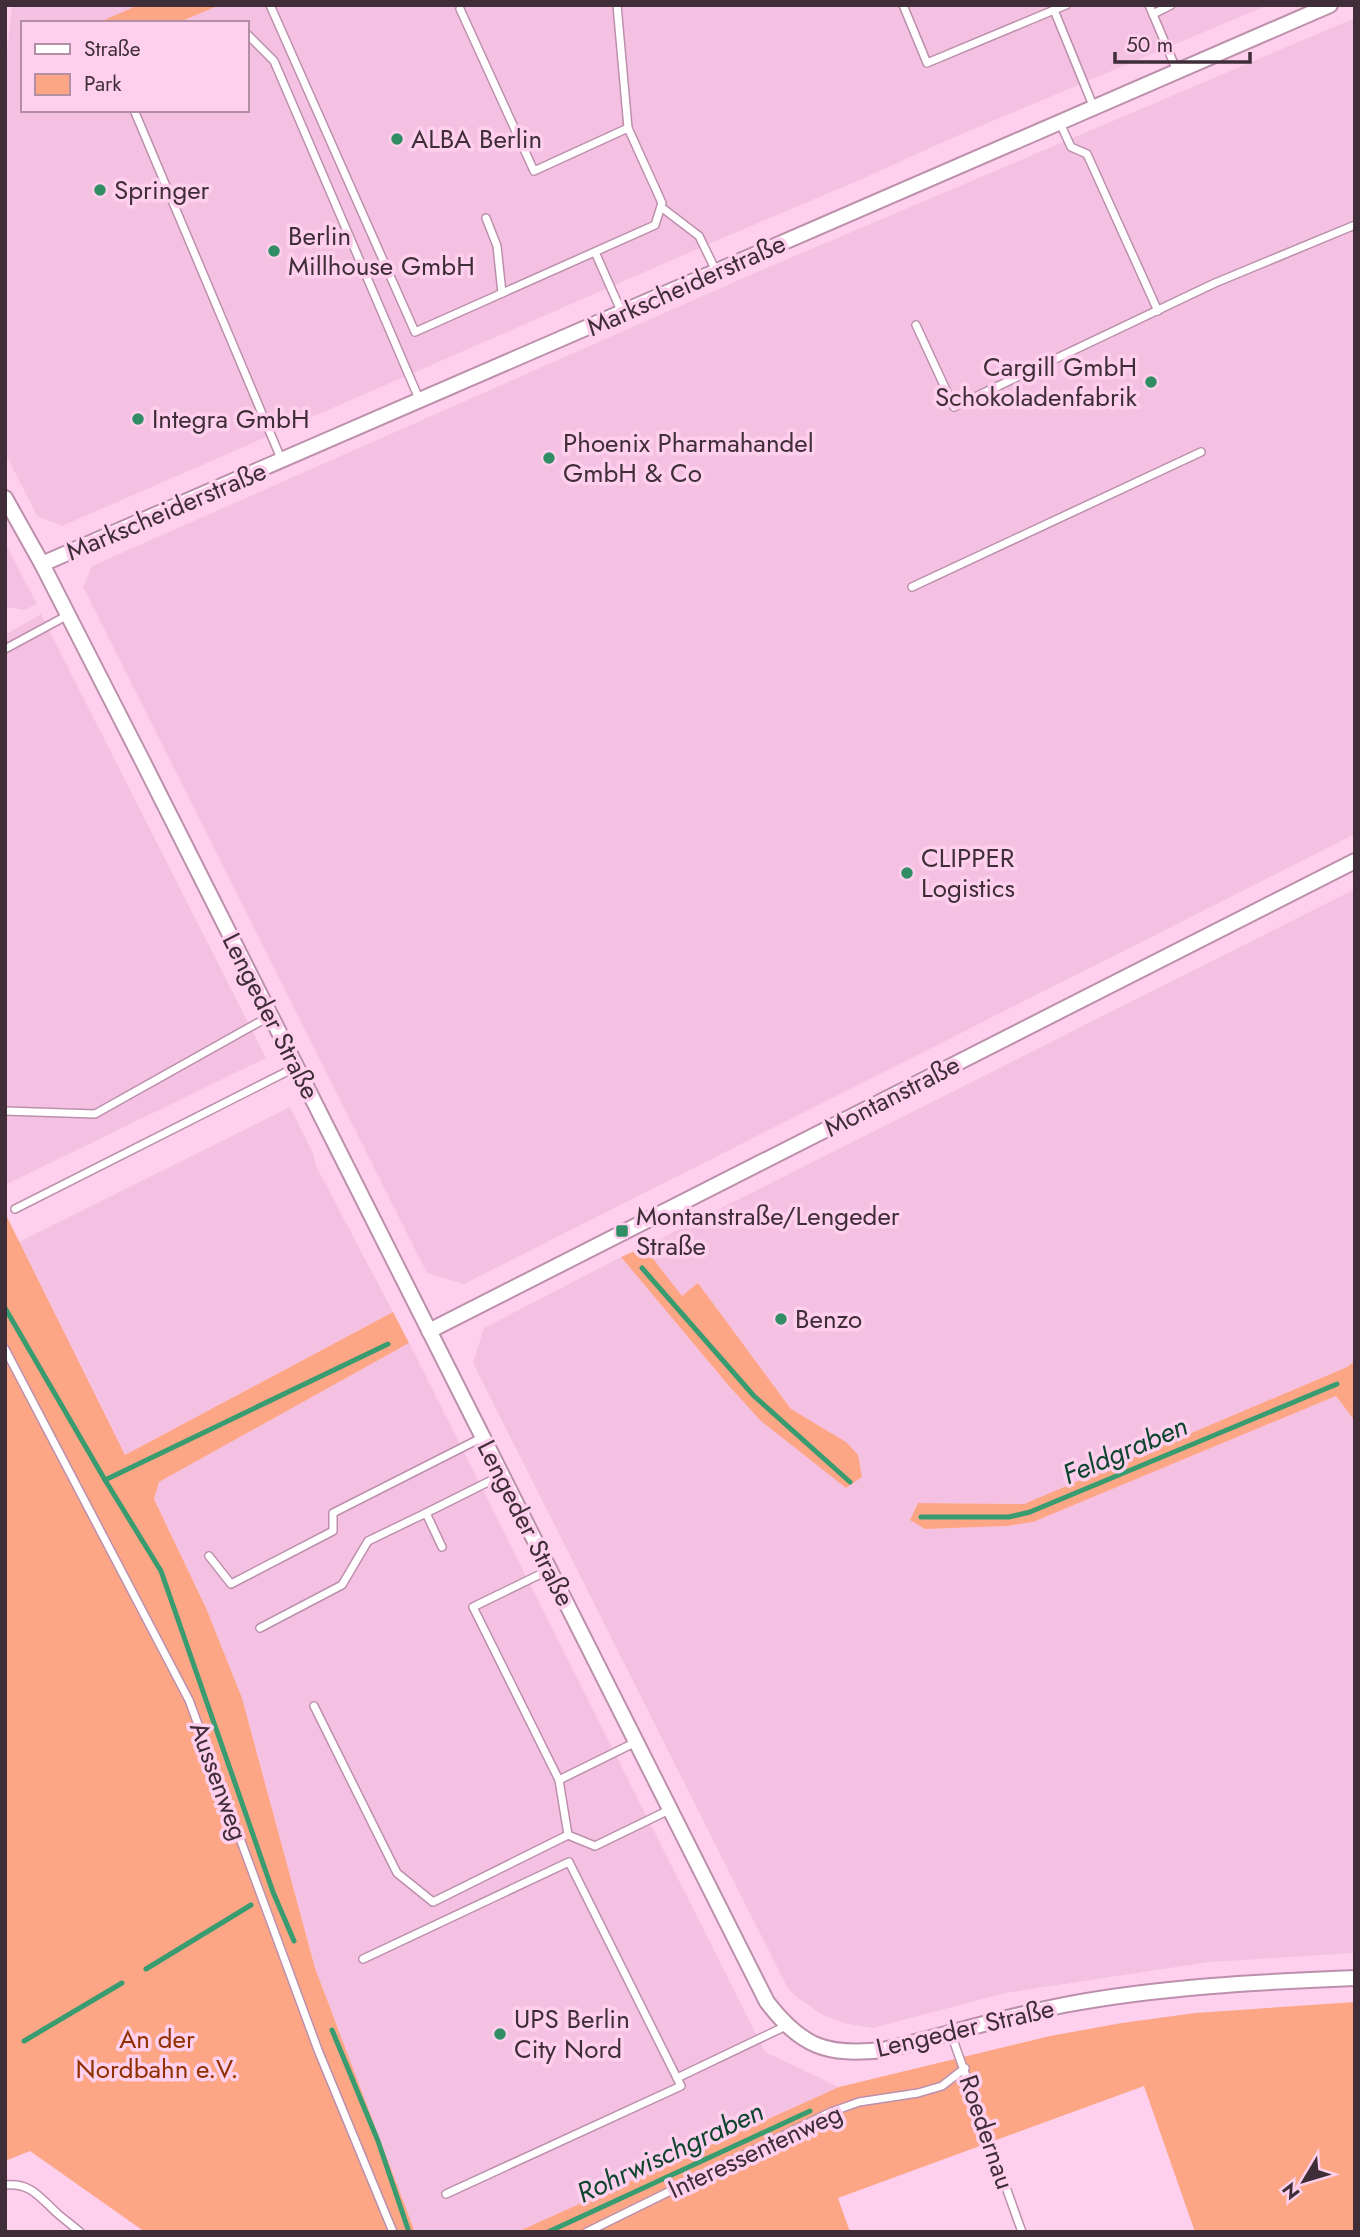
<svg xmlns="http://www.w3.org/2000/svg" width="1360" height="2237" viewBox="0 0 1360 2237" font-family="Jost,sans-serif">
	<rect width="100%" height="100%" fill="#ffd0ed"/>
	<!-- built -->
	<g fill="#f5c1e2">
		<polygon points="12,5 140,5 97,23 23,23 23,110 247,110 247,23 177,23 220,5 1268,5 950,139 855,182 725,237 62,526 37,516 5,453 5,71"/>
		<polygon points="1355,18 1355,834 464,1284 427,1273 83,587 92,566 750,275"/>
		<polygon points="5,543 37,604 25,610 5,607"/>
		<polygon points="41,614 266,1058 5,1185 5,635"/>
		<polygon points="1355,889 1355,1361 1347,1367 1024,1504 919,1503 925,1529 1007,1526 1033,1522 1336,1396 1355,1421 1355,1953 1210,1962 1005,1993 873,2028 843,2023 823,2015 795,1996 787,1987 473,1363 484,1328 621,1257 729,1386 846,1442 791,1409 698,1283 682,1297 644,1247"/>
		<polygon points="290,1107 314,1155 315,1164 393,1312 125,1455 19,1242"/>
		<polygon points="409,1343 765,2052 839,2087 517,2232 415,2232 315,1968 242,1698 206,1608 154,1499 159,1482"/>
	</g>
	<!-- green -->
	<g fill="#fca686">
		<polygon points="139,5 220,5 177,23 97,23"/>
		<polygon points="5,1213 125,1455 393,1312 409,1343 159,1482 154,1499 206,1608 242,1698 315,1968 415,2232 145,2232 30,2151 5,2161"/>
		<polygon points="644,1247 682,1296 698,1283 791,1409 846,1442 858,1455 862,1477 846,1488 761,1421 729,1386 621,1257"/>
		<polygon points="1355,1361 1355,1421 1336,1396 1033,1522 1007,1526 925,1529 910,1520 918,1503 1024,1504 1347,1367"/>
		<polygon points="1355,2002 1355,2232 1195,2232 1144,2086 838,2198 850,2232 517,2232 839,2087 1050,2036 1122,2023 1195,2013"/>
	</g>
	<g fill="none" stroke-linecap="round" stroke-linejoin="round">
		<!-- stream -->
		<g stroke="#389c70" stroke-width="5">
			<polyline points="642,1268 754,1396 850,1482"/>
			<polyline points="5,1308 105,1480 161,1571 273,1892 294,1941"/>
			<polyline points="105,1480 388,1344"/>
			<polyline points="921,1517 1009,1517 1030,1512 1337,1384"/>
			<polyline points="146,1969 251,1905"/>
			<polyline points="332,2030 378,2141 409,2232"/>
			<polyline points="24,2041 122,1983"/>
			<polyline points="548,2232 810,2111"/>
		</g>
		<defs>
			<g id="service">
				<polyline points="270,5 415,332 655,225 662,203 628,128 534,171 460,9"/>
				<polyline points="617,5 628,128"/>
				<polyline points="903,5 927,63 1066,5"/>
				<polyline points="1149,5 1177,71"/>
				<polyline points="1054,10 1094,108"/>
				<polyline points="1153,14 1171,5"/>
				<polyline points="247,34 274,61 420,401"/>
				<polyline points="134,110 282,461"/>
				<polyline points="1060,123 1071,147 1087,154 1158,311"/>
				<polyline points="661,207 699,236 716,271"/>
				<polyline points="486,218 497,246 502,293"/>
				<polyline points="595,252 622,313"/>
				<polyline points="916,325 954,407 1215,283 1355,225"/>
				<polyline points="912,587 1201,452"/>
				<polyline points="5,649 68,615"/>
				<polyline points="5,1111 95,1114 270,1016"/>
				<polyline points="15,1209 296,1067"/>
				<polyline points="5,1349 189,1700 318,2050 393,2232"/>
				<polyline points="442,1547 426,1513 502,1475"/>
				<polyline points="209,1556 231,1584 333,1531 333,1513 483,1437"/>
				<polyline points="260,1628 342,1585 368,1541 426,1513"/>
				<polyline points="314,1706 397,1873 433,1902 568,1835 559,1780 473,1607 549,1570"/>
				<polyline points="559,1780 636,1742"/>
				<polyline points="568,1835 595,1846 669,1810"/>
				<polyline points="363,1959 569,1862 681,2086 446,2194"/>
				<polyline points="951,2034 1022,2232"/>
				<polyline points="677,2078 786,2026"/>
				<path d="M5 2185C31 2182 40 2198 58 2214 65 2220 73 2226 80 2232"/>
				<polyline points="587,2232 831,2112 859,2102 918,2093 942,2086 965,2068"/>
			</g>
			<g id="minor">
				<path d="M5 498 42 564 142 760 767 2002C802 2047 826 2056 883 2050 943 2036 1003 2017 1064 2005 1159 1987 1258 1982 1355 1978"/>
				<polyline points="42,564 1330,5"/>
				<polyline points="429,1331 1355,861"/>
			</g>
		</defs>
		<!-- service casing -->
		<use href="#service" stroke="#bc90ac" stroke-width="10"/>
		<!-- minor casing -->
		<use href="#minor" stroke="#bc90ac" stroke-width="18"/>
		<!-- service -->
		<use href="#service" stroke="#fff" stroke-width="7"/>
		<!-- minor -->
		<use href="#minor" stroke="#fff" stroke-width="14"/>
	</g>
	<!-- markers -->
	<g fill="#308d64" stroke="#ffd0ed" stroke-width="2.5">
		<circle cx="397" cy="139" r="7"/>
		<circle cx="100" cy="190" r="7"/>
		<circle cx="274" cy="251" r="7"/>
		<circle cx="1151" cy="382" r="7"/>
		<circle cx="138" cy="419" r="7"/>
		<circle cx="549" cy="458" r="7"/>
		<circle cx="907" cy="873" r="7"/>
		<rect x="615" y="1224" width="14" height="14" rx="3.5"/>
		<circle cx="781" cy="1319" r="7"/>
		<circle cx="500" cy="2034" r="7"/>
	</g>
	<g text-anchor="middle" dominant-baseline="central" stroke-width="7" stroke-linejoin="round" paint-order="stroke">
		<!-- poi labels -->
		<g font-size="26" fill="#3f2d38" stroke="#ffd0ed" text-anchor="start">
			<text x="411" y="139">ALBA Berlin</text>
			<text x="114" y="190">Springer</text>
			<text x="288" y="236">Berlin<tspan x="288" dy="30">Millhouse GmbH</tspan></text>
			<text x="1137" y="367" text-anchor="end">Cargill GmbH<tspan x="1137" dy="30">Schokoladenfabrik</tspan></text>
			<text x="152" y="419">Integra GmbH</text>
			<text x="563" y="443">Phoenix Pharmahandel<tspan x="563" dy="30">GmbH &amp; Co</tspan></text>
			<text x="921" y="858">CLIPPER<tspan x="921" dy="30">Logistics</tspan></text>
			<text x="636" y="1216">Montanstraße/Lengeder<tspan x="636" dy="30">Straße</tspan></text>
			<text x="795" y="1319">Benzo</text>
			<text x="514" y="2019">UPS Berlin<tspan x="514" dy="30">City Nord</tspan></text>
		</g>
		<!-- street labels -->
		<g font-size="26" fill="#3f2d38" stroke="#ffd0ed">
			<text transform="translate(686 285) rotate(-24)">Markscheiderstraße</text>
			<text transform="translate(166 511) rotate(-23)">Markscheiderstraße</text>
			<text transform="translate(271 1016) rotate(63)">Lengeder Straße</text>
			<text transform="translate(892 1096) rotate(-27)">Montanstraße</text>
			<text transform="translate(526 1523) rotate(63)">Lengeder Straße</text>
			<text transform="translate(219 1781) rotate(70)">Aussenweg</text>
			<text transform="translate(965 2028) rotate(-13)">Lengeder Straße</text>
			<text transform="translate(987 2132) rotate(71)">Roedernau</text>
			<text transform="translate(755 2151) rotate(-25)">Interessentenweg</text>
		</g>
		<!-- park labels -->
		<g font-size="26" fill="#903000" stroke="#ffd0ed">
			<text x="157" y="2039">An der<tspan x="157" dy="30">Nordbahn e.V.</tspan></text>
		</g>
		<!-- water labels -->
		<g font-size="28" font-style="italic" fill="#0d452e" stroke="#ffd0ed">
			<text transform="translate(1125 1450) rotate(-23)">Feldgraben</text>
			<text transform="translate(670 2152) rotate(-25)">Rohrwischgraben</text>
		</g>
	</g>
	<!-- border -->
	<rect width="1360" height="2237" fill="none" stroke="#3f2d38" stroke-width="14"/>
	<!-- legend -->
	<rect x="21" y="21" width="228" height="91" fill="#ffd0ed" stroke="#b28fa5" stroke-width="2"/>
	<rect x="35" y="44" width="35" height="10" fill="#ffffff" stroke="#b28fa5" stroke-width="2"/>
	<text x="84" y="56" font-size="21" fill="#3f2d38">Straße</text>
	<rect x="35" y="74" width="35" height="21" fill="#fca686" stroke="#b28fa5" stroke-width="2"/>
	<text x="84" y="91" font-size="21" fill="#3f2d38">Park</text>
	<!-- north arrow -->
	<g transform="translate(1304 2181) rotate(232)" stroke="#ffd0ed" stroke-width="5" paint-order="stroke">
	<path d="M0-5L12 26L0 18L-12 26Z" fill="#3f2d38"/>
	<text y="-10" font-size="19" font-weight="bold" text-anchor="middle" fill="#3f2d38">N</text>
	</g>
	<!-- scale -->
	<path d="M1115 52v10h135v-10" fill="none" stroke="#3f2d38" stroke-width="3.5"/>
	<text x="1126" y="52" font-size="21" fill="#3f2d38" stroke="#ffd0ed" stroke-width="5" paint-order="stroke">50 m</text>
</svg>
